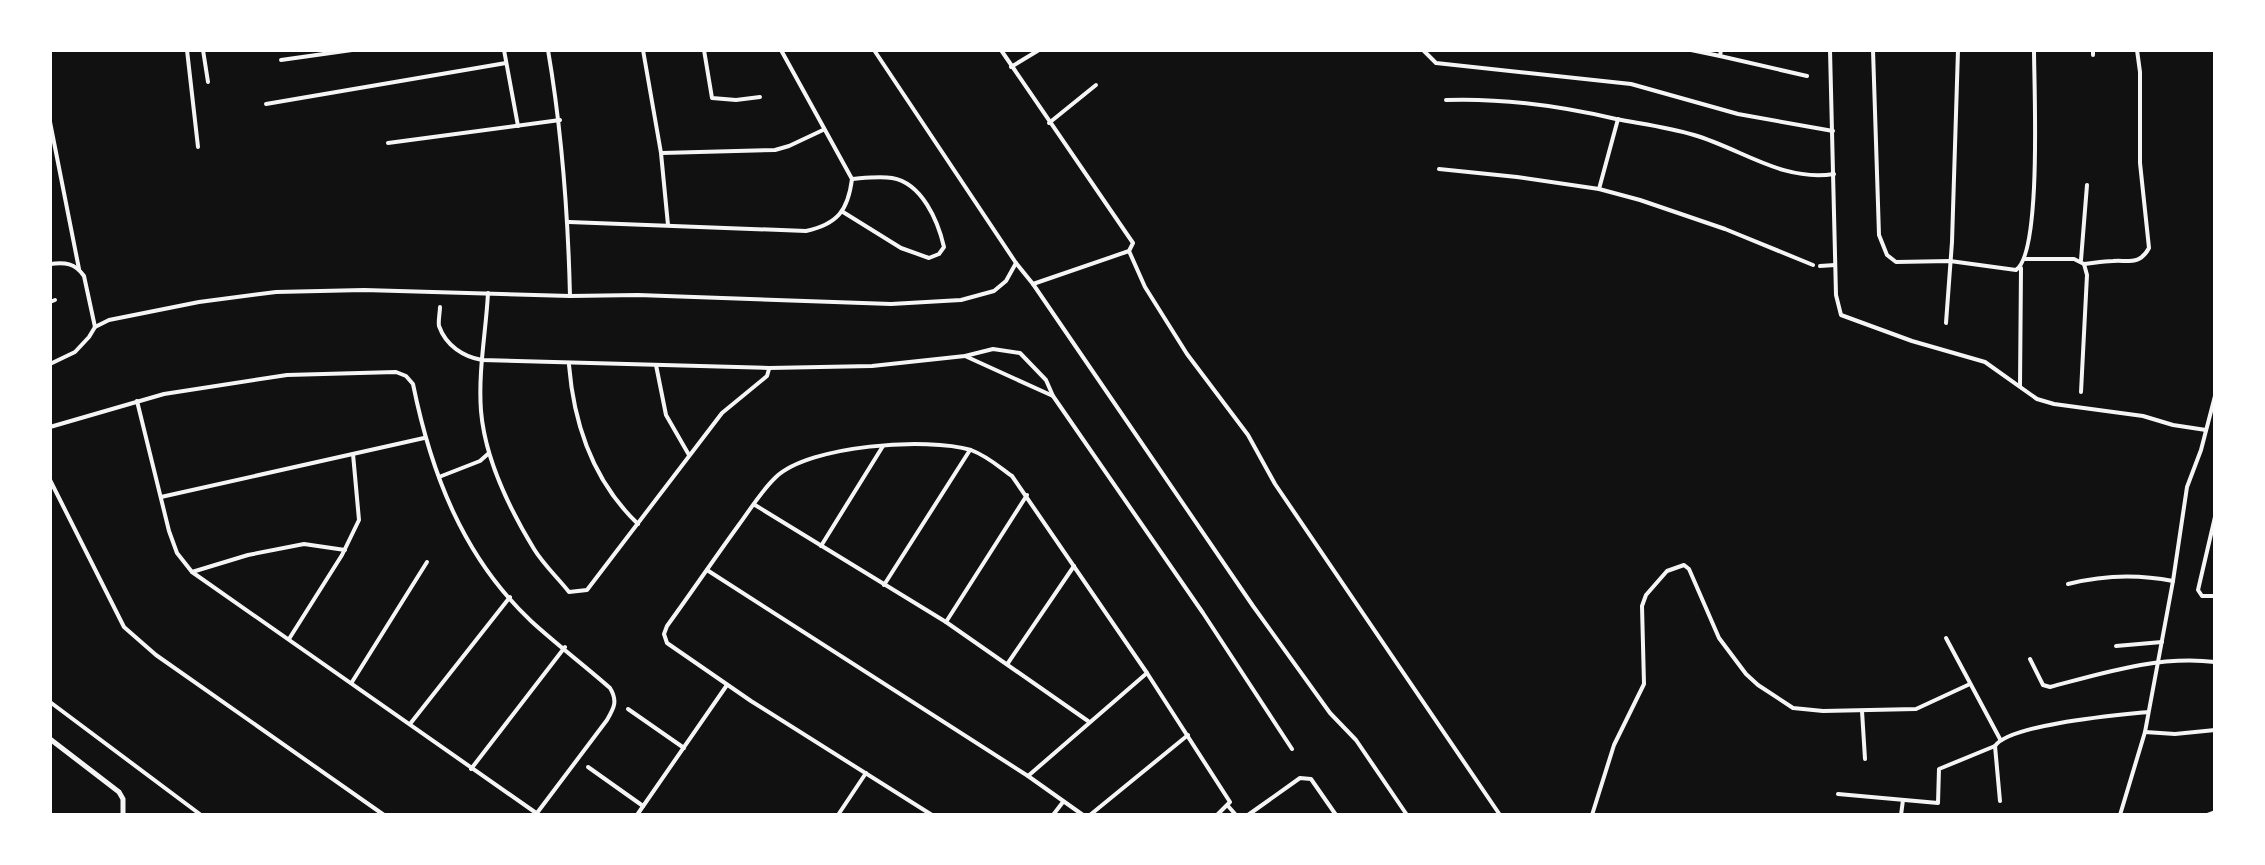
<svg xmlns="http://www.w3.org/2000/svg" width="2265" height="865" viewBox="0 0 2265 865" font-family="'Work Sans',sans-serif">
	<rect width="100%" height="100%" fill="#111"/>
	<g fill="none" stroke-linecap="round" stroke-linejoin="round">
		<!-- minor -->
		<g stroke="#f5f5f5" stroke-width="4">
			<polyline points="187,50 198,147"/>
			<polyline points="203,50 208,82"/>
			<polyline points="504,50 518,126"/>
			<path d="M548 50C562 132 568 213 570 296"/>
			<polyline points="643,50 661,153 668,225"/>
			<polyline points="704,50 712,98 736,100 760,97"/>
			<polyline points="874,50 1016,263 1033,284 1253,606 1330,713 1356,740 1407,815"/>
			<polyline points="1001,50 1133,243 1129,251 1033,284"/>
			<polyline points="1423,50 1436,63 1631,84 1738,114 1833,131"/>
			<polyline points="1691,50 1720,56 1721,50"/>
			<polyline points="1830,50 1836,295 1841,315 1912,341 1985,362 2037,399 2054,404 2143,416 2173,425 2206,430"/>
			<path d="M1873 50 1879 235 1887 255 1896 262 1950 261 2016 270C2042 253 2034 86 2034 50"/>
			<polyline points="2093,50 2093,55"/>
			<polyline points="1720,56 1807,76"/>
			<polyline points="281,60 352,50"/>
			<polyline points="1011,67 1039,50"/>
			<path d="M1446 100C1504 98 1560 106 1616 119 1642 124 1668 127 1694 135 1742 149 1782 182 1834 174"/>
			<polyline points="266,104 506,63"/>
			<polyline points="50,122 79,269"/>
			<polyline points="1049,123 1096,85"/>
			<polyline points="388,143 560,120"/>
			<polyline points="662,153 775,150 789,146 823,130"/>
			<polyline points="1439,169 1517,177 1599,189 1640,200 1725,229 1813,265"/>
			<polyline points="1599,189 1618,119"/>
			<path d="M843 212 901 248 929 258 939 254 944 247C938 221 922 183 892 178 879 176 865 178 852 179"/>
			<path d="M569 222 806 231C838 224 848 210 852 179L781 50"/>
			<polyline points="1129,251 1145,287 1187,354 1248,435 1275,484 1500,815"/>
			<polyline points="2024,259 2074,259 2084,264 2087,275 2081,392"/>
			<polyline points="2081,260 2087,185"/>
			<path d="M50 264C65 262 75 263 84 276L95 327"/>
			<path d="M2084 264C2094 263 2103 261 2113 261 2129 260 2140 265 2149 248L2140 163V72L2137 50"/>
			<polyline points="1820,266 1835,265"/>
			<path d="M488 293C486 332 478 371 481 411 485 459 509 508 534 549 543 564 558 578 569 592L587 590 722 413 767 376 769 369"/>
			<polyline points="50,302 55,300"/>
			<path d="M440 307C440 312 438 321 439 326 446 346 464 357 482 360L769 368 872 366 965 356 993 349 1020 353 1046 380 1053 396 1203 613 1292 749"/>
			<polyline points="1946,323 1952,242 1958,50"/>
			<polyline points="965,356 1053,396"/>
			<polyline points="50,364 75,352 89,337 95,327 109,320 199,302 276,292 364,290 570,296 638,295 891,304 961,300 994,291 1006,281 1016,263"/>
			<path d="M569 365C574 426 593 481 638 524"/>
			<polyline points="656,365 666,415 689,455"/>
			<polyline points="2020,386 2021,268"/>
			<polyline points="137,401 169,531 177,553 192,572 539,815"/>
			<path d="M50 427 164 394 287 375 396 372 406 376 413 384C431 473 463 557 531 621 556 644 584 665 610 688 618 701 614 708 607 720L537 813"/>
			<polyline points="439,477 480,461 489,453"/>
			<polyline points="50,480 124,627 156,655 384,815"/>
			<polyline points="161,497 424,438"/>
			<polyline points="755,505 946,622 1088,721"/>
			<polyline points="2215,517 2198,590 2202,596 2215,596"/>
			<polyline points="821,546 883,446"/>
			<polyline points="707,570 1028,776 1083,815"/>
			<polyline points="192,572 248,555 304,544 345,550"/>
			<path d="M2068 584C2103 575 2138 574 2173 581"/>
			<polyline points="884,585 970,450"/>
			<polyline points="946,622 1027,495"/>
			<polyline points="1946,638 2000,739"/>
			<polyline points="289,639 342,555 359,520 353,454"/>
			<polyline points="2116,646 2162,642"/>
			<path d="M2030 659 2043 685 2050 687C2103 673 2159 655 2215 662"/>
			<polyline points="1008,663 1074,566"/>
			<polyline points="352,682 427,562"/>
			<polyline points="50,702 201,815"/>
			<polyline points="628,709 684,748"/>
			<polyline points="1862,711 1865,759"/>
			<polyline points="410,724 510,597"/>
			<polyline points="2145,732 2175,734 2215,730"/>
			<polyline points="588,767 643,806"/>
			<polyline points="471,769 565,647"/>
			<polyline points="1028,776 1147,673"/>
			<polyline points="1838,794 1938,803 1939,769 1995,746"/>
			<path d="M2000 801 1995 746C2010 724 2119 715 2148 712"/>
			<polyline points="1228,806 1236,815"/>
			<polyline points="637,815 727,685"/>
			<polyline points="838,815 866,773"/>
			<path d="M932 815 751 701 667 643 664 634 667 626C691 593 714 559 738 526 750 510 761 491 776 477 810 445 927 437 971 450 987 456 998 466 1012 476L1147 673 1230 802 1217 815"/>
			<polyline points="1053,815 1063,802"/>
			<polyline points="1090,815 1188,735"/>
			<polyline points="1248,815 1300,778 1311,779 1336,815"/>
			<polyline points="1592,815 1614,745 1644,684 1642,606 1646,595 1667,571 1684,565 1689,569 1719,638 1746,674 1758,685 1793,708 1823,711 1916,709 1970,684"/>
			<polyline points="1901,815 1903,800"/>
			<polyline points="2120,815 2145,732 2173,581 2187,487 2201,450 2215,396"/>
			<polyline points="2207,815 2215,812"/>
		</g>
		<!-- tertiary -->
		<polyline stroke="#f5f5f5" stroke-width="5" points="50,739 119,792 123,799 123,815"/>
	</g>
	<!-- border -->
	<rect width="2265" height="865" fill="none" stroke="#ffffff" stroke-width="104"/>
</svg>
